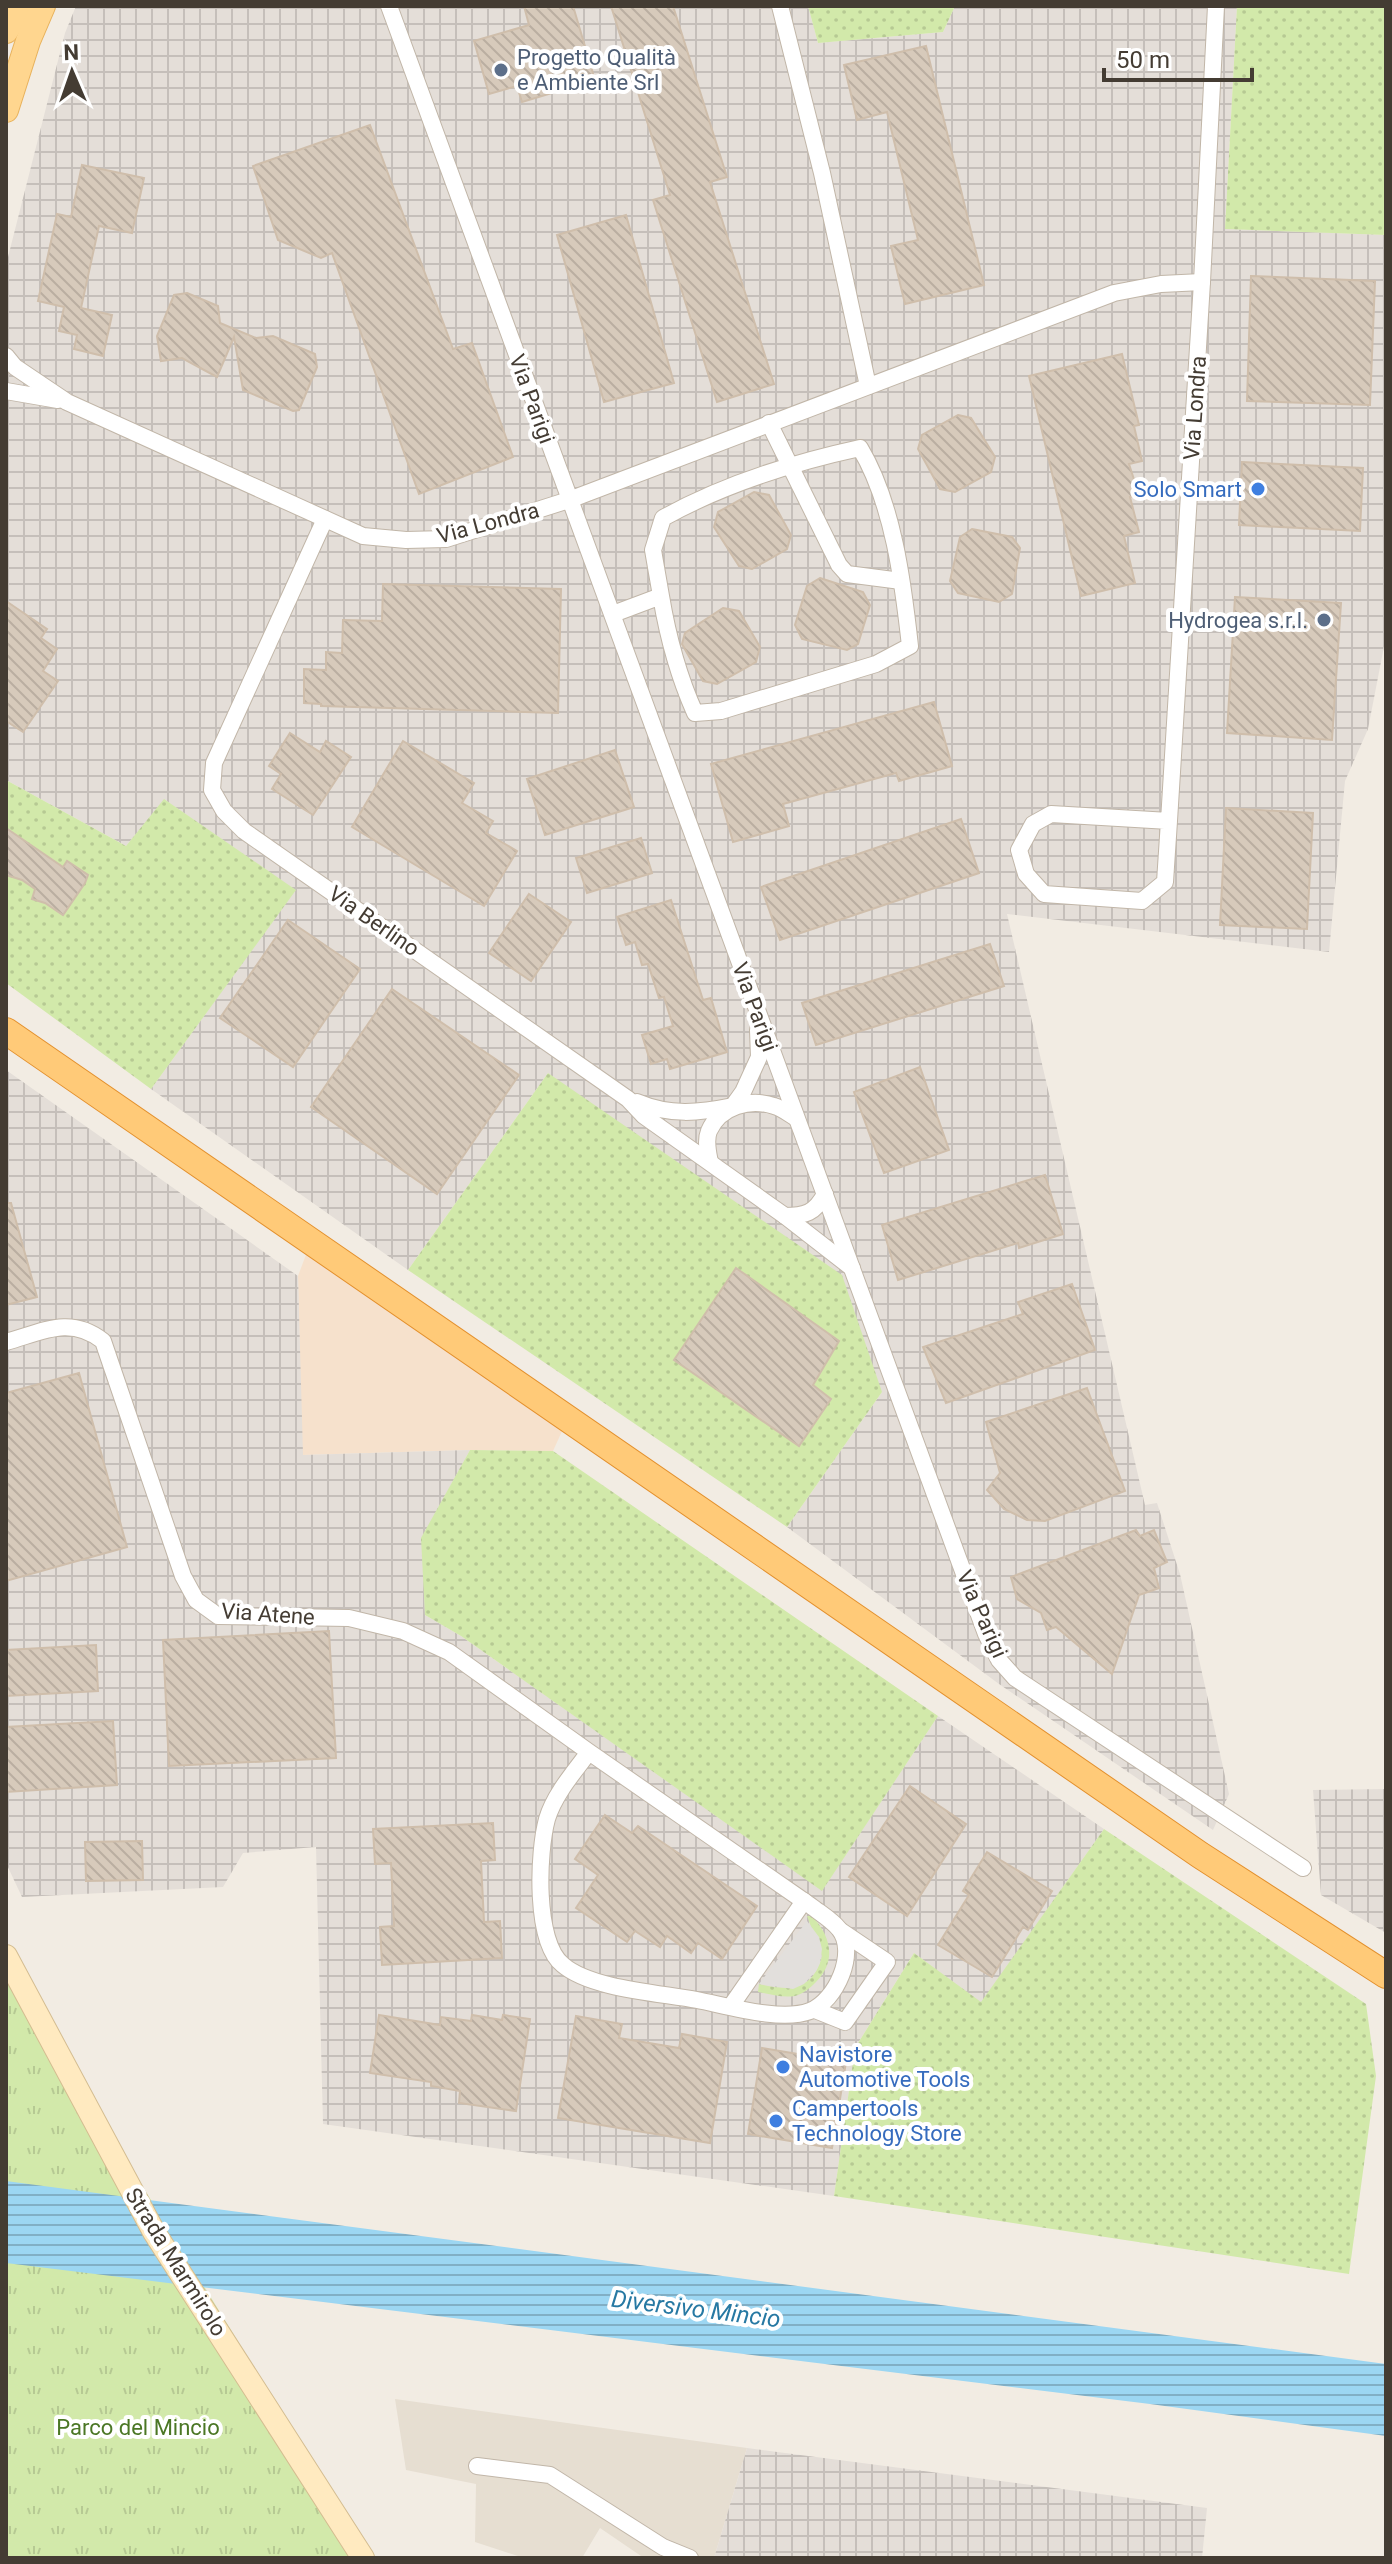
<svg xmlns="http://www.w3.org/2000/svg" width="1392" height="2564" viewBox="0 0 1392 2564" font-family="Roboto,sans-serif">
	<defs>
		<pattern id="industrial-grid" width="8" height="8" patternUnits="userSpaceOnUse" patternTransform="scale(2)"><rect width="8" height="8" fill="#e4ded8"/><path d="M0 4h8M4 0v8" fill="none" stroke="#c5bfba"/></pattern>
		<pattern id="grass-dots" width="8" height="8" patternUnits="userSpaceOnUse" patternTransform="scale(2)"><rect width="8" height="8" fill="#d2e9aa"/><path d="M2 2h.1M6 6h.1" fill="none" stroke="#b6c993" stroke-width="1.8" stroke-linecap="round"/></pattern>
		<pattern id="park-tufts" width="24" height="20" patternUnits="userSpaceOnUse" patternTransform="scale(2)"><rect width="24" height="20" fill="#d2e9aa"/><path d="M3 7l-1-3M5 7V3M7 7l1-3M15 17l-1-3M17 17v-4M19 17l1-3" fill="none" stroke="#b6c993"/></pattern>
		<pattern id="water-rules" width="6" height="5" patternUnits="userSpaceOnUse" patternTransform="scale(2)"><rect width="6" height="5" fill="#9cd6f2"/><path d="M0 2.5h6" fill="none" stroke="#81afc5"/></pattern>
		<pattern id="building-back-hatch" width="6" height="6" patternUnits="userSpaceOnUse" patternTransform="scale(2)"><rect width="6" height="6" fill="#d7cabb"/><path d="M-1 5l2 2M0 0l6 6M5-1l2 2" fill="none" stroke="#baaea1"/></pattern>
	</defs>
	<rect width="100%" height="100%" fill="#f2ece3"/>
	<!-- residential -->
	<polygon fill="#e6ded1" points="395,2399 747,2448 714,2558 644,2558 600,2528 582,2558 524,2558 475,2542 476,2484 406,2470"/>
	<!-- commercial -->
	<polygon fill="#f6e1cc" points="307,1252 563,1429 553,1451 470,1450 302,1455 298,1276"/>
	<!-- industrial -->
	<g fill="url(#industrial-grid)">
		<polygon points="76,6 808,6 818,43 943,32 955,6 1237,6 1225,229 1386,235 1386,636 1368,729 1345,781 1329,952 1007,914 1145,1505 1157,1503 1180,1574 1229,1794 1213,1830 999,1684 787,1527 882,1392 548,1073 408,1270 151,1089 295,890 165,800 126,846 6,780 6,265 65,33"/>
		<polygon points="6,1070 298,1276 303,1455 470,1450 422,1538 425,1615 461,1636 822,1890 938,1716 1104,1829 981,2003 914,1953 855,2048 834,2196 323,2124 316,1847 243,1853 223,1887 22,1897 6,1863"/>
		<polygon points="1386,1789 1386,1933 1321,1895 1313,1790"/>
		<polygon points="747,2448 1207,2508 1202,2558 714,2558"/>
	</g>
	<!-- grass -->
	<g fill="url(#grass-dots)">
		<polygon points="808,6 955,6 943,32 818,43"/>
		<polygon points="1237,6 1386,6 1386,235 1225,229"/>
		<polygon points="6,780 126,846 164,799 296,890 151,1089 6,983"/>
		<polygon points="548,1073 842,1275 882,1392 787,1527 408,1270"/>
		<polygon points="470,1450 553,1451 938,1716 822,1891 461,1636 425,1615 421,1538"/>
		<polygon points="1104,1829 1366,2004 1376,2076 1349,2274 834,2196 855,2048 914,1953 981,2002"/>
		<path d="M807 1916H812C831 1936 837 1961 816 1982 810 1988 803 1994 795 1996 782 1998 770 1994 758 1992L759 1984C789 1991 813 1991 822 1956Z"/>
	</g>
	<!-- park -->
	<polygon fill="url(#park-tufts)" points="6,1953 41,2021 371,2558 6,2558"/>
	<!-- parking -->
	<polygon fill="#e2dfdc" points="807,1921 819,1937 822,1949 820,1963 816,1971 804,1984 793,1989 759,1984"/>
	<!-- water -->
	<polygon fill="url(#water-rules)" points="6,2181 1386,2364 1386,2436 1150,2404 6,2263"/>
	<!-- building -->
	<g fill="url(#building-back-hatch)" stroke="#cfbeab" stroke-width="2">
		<polygon points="524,6 573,6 595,80 522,102 517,86 489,94 474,41 529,25"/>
		<polygon points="611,6 673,6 727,177 710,182 774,384 717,402 653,200 670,195"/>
		<polygon points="926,46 984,285 905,304 891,246 918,240 887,112 857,120 844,65"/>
		<polygon points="370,125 453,349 472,343 513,457 419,494 332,253 321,258 278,240 253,166"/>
		<polygon points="82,165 144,178 132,233 99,226 81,308 112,315 103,356 74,349 77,335 59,331 64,307 38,301 57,214 71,217"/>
		<polygon points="626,215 674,383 604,402 557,235"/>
		<polygon points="1251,276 1375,281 1370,405 1247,401"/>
		<polygon points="187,293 218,306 220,323 256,338 273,336 315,354 317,367 299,410 293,411 243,390 234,337 217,377 182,358 161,361 157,336 174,295"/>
		<polygon points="1122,354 1139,425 1134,426 1142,461 1129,464 1139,495 1130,497 1139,532 1124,536 1135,583 1081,596 1029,376"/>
		<polygon points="958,415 971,418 995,457 991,472 955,492 940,489 918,449 922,435"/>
		<polygon points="1242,462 1363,468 1360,531 1239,525"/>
		<polygon points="754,492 769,495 791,535 787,549 752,569 739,566 714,527 718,512"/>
		<polygon points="972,529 1012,537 1020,548 1012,594 999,602 958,593 950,581 960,537"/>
		<polygon points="820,578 863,592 870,605 858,644 847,650 802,639 795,625 807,586"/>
		<polygon points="383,584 561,589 558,713 321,706 321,704 304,703 304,669 326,670 326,652 342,653 343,620 382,621"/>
		<polygon points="1235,597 1341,603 1332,740 1227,733"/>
		<polygon points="6,601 47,629 41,638 57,649 43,671 58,681 23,732 6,721"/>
		<polygon points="723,608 739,611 760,647 756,662 717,684 703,681 682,644 685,633"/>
		<polygon points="934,702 952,766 899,781 896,773 783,804 789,826 733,842 711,764"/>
		<polygon points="290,733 320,752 326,741 351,757 313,815 272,789 281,774 269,766"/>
		<polygon points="403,741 474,783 462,803 493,821 486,833 517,851 484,906 352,827"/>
		<polygon points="615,750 634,807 545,835 527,779"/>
		<polygon points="1226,808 1313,813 1307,929 1220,925"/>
		<polygon points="961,819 979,873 780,940 761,887"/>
		<polygon points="6,828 63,867 67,861 88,875 85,883 63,915 45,903 32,899 35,889 22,880 6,875"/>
		<polygon points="641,838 652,873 587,893 576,858"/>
		<polygon points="529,894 571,922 531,981 489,953"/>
		<polygon points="671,900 703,1000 711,998 727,1052 670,1069 667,1059 651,1064 642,1035 673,1026 664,997 659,998 648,964 642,965 635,942 626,945 617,917"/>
		<polygon points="288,920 360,969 293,1067 220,1018"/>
		<polygon points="990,944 1004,986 816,1045 802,1003"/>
		<polygon points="392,989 519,1075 437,1194 311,1107"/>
		<polygon points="920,1067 949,1150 884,1173 854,1092"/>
		<polygon points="1045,1175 1063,1234 1019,1248 1018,1243 898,1280 882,1225"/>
		<polygon points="6,1203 11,1203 37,1297 6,1305"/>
		<polygon points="736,1268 839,1341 813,1385 831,1399 799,1446 674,1360"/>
		<polygon points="1072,1284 1095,1350 946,1403 923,1347 1023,1314 1018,1302"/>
		<polygon points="79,1373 127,1547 6,1581 6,1393"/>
		<polygon points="1087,1388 1125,1491 1045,1521 1027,1520 1004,1509 987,1490 1000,1473 986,1422"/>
		<polygon points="1136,1530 1140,1536 1154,1530 1167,1562 1154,1568 1159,1588 1139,1595 1112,1674 1056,1627 1047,1630 1041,1613 1017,1599 1011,1577"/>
		<polygon points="329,1631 336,1758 169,1766 163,1640"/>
		<polygon points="96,1645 98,1691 6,1696 6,1650"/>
		<polygon points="113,1721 117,1785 6,1792 6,1727"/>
		<polygon points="910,1786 966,1824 907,1916 849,1877"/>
		<polygon points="605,1815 632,1833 638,1826 757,1906 722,1959 698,1943 691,1953 667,1936 660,1947 635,1931 627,1942 576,1908 598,1875 575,1859"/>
		<polygon points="493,1823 495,1860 481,1861 484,1922 500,1921 502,1958 382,1965 380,1927 394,1926 391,1863 375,1864 373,1829"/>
		<polygon points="142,1841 143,1880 86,1881 85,1842"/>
		<polygon points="987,1852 1052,1891 1028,1930 1023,1927 992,1977 938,1945 969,1895 963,1891"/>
		<polygon points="379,2015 440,2025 441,2017 471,2021 472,2015 502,2020 503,2015 530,2019 516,2111 459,2103 460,2091 431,2086 431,2082 370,2073"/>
		<polygon points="576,2016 622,2024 619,2038 679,2048 682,2034 727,2042 710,2143 558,2118"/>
		<polygon points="762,2048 846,2062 832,2148 748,2134"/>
	</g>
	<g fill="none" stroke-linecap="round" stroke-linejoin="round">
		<defs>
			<g id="minor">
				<polyline points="389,6 986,1634 999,1660 1015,1678 1303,1868"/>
				<polyline points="780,6 822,173 868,386"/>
				<polyline points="6,356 15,367 67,402 363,536 406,540 446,539 569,500 1114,293 1161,284 1202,282"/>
				<polyline points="6,391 58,400"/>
				<polyline points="769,423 839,565 847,574 901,581"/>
				<path d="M325 519 214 763 212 790 224 811 244 831 628 1099 644 1116 785 1216C805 1216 815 1213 825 1194"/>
				<path d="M613 614 661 596 653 550 663 518C724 484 791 463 860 448 893 503 903 582 910 646L876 664 721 711 695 713C678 675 668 638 661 596"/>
				<polyline points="1169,821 1051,814 1033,824 1019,850 1026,874 1044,894 1142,901 1165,882 1169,821 1202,282 1216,6"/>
				<path d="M637 1102C670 1116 699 1113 733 1106L743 1092 759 1057 758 1030"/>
				<path d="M710 1162C708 1152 705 1141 709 1131 720 1106 750 1098 774 1106 782 1108 789 1114 796 1118"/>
				<polyline points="785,1216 852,1268"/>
				<path d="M6 1342C42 1332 70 1315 103 1341L183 1576 196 1600 218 1616 349 1618 403 1631 449 1652 589 1752 811 1906C820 1913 832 1920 839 1929 858 1952 836 2001 810 2011 781 2022 728 2006 697 2000 660 1993 591 1989 563 1965 534 1942 538 1852 547 1819 554 1795 574 1772 589 1752"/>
				<polyline points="731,2006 804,1901"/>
				<polyline points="815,2010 845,2022 887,1962 841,1931"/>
				<polyline points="477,2466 550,2475 663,2547 690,2558"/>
			</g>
			<polyline id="secondary" points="6,1956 154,2232 363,2558"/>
			<g id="primary">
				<polyline points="6,31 22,6"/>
				<polyline points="6,110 28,41 43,6"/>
			</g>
			<polyline id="trunk" points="6,1031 1200,1855 1386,1975"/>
		</defs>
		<!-- minor casing -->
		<use href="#minor" stroke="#c1b6a8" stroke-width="18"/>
		<!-- secondary casing -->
		<use href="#secondary" stroke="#d4bd91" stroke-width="24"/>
		<!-- primary casing -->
		<use href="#primary" stroke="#e8b25c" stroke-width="26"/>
		<!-- trunk casing -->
		<use href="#trunk" stroke="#e3902d" stroke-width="28"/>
		<!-- minor -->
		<use href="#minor" stroke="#fff" stroke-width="16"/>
		<!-- secondary -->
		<use href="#secondary" stroke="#ffeac0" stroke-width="22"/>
		<!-- primary -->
		<use href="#primary" stroke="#ffd68f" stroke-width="24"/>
		<!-- trunk -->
		<use href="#trunk" stroke="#ffca78" stroke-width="26"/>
	</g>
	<!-- markers -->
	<g fill="#5c6f8a" stroke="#fff" stroke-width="3">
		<circle cx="501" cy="70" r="8"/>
		<circle cx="1324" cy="620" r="8"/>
	</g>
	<g fill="#3f7fe0" stroke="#fff" stroke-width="3">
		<circle cx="1258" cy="489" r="8"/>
		<circle cx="783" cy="2067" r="8"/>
		<circle cx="776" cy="2121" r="8"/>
	</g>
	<g text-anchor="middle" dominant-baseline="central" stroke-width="8" stroke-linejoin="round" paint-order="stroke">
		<!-- service labels -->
		<g font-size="22" fill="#4e5e75" stroke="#fff" text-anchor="start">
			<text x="517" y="57">Progetto Qualità<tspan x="517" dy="25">e Ambiente Srl</tspan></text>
			<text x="1308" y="620" text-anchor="end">Hydrogea s.r.l.</text>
		</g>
		<!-- street labels -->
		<g font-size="22" fill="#443c33" stroke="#fff">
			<text transform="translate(532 399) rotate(70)">Via Parigi</text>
			<text transform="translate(1195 408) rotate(-86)">Via Londra</text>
			<text transform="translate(488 523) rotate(-15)">Via Londra</text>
			<text transform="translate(374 921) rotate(35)">Via Berlino</text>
			<text transform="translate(755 1007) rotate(70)">Via Parigi</text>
			<text transform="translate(268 1614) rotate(4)">Via Atene</text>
			<text transform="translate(982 1614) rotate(66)">Via Parigi</text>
			<text transform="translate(176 2262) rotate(58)">Strada Marmirolo</text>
		</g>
		<!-- shop labels -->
		<g font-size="22" fill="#366cbe" stroke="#fff" text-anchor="start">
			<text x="1242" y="489" text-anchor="end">Solo Smart</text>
			<text x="799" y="2054">Navistore<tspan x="799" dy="25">Automotive Tools</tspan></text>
			<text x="792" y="2108">Campertools<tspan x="792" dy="25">Technology Store</tspan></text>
		</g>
		<!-- park labels -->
		<g font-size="22" fill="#4b7725" stroke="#fff">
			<text x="138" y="2427">Parco del Mincio</text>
		</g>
		<!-- water labels -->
		<g font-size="24" font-style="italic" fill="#2779a3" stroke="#fff">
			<text transform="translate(696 2309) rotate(7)">Diversivo Mincio</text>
		</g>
	</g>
	<!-- border -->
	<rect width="1392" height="2564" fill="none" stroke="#443c33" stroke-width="16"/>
	<!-- north arrow -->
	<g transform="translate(72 72) rotate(358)" stroke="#ffffff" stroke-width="6" paint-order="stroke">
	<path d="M0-6L14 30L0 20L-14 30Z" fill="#443c33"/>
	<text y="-12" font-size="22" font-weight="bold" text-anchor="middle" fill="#443c33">N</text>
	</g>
	<!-- scale -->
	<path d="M1104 68v12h148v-12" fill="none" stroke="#443c33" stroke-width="4"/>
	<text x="1116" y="68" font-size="24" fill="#443c33" stroke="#ffffff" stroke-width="6" paint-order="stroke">50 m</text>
</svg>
